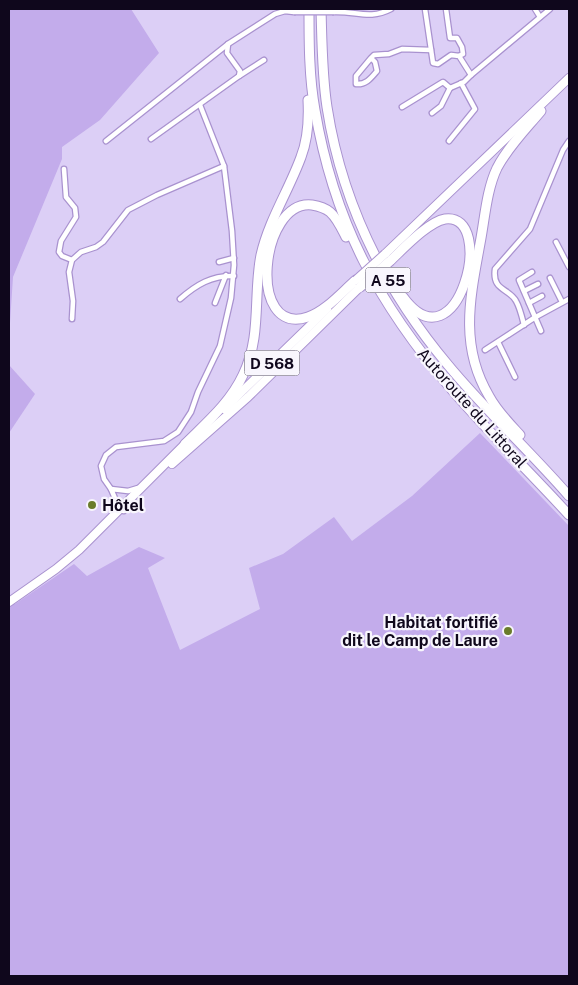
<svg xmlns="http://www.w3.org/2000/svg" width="578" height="985" viewBox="0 0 578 985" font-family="'Public Sans',sans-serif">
	<rect width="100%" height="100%" fill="#dccff6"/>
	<!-- green -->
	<g fill="#c3aceb">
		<polygon points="9,9 131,9 159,53 100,120 62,147 62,159 13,277 9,338"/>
		<polygon points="9,365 35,394 9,433"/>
		<polygon points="480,433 569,526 569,976 9,976 9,599 15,604 74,564 87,576 139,547 165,558 148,568 180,650 260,609 249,568 283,554 334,517 352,541 412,496"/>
	</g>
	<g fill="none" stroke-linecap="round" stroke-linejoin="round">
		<defs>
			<g id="street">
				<polyline points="425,9 433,63 438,64 451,55 459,56 471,75 550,9"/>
				<polyline points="446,9 450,38 457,38 462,47 463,54 459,56"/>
				<polyline points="535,9 540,17"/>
				<path d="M334 12C356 11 370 20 391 9"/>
				<path d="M371 58 375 62 377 71C371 78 366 85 356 84V76L371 58 374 55 389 54 402 49 431 50"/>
				<polyline points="239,76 264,60"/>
				<polyline points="450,88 464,82 471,75"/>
				<polyline points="200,105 224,166"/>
				<polyline points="402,107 443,82 450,88"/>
				<polyline points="432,113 441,106 450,88"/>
				<polyline points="151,139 239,76 240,71 227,53 228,44"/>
				<polyline points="106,141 228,44 275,14 285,11 294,12"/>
				<polyline points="449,141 475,109 461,83"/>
				<polyline points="64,169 66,197 75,208 76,217 61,241 59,252 62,256 72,260"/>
				<polyline points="556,242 569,267"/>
				<polyline points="219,262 234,258"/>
				<polyline points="532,272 519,280 541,331"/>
				<polyline points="550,278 562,302"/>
				<polyline points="524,291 538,284"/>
				<path d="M180 299C196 285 212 275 234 276"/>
				<polyline points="215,303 226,275"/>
				<polyline points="529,303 542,296"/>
				<polyline points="72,319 73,301 69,272 72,260 81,252 96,247 103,242 128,210 157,195 224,166 232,231 234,265 231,298 220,346 198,392 191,412 178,432 164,441 116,447 106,455 101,466 104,479 111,489"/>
				<path d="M524 325C522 317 520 308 516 301 509 288 492 291 495 269L530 229 563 150 569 141"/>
				<polyline points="498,342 515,377"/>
				<polyline points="485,350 534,318 569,299"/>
				<polyline points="124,511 120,510 111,489 128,491 138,488"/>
			</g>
			<g id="primary">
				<polyline points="385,254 569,78"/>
				<polyline points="224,409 327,309"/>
				<polyline points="172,464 248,397 359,288"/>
				<polyline points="9,602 56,569 79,550 189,440"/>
			</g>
			<g id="highway">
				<path d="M309 9C309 42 309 77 315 110 334 223 379 305 453 391 490 434 531 473 569 515"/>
				<path d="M321 9C322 42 322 75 327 107 342 204 386 291 448 365 486 411 530 451 569 496"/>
				<path d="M346 237C342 229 337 218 330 212 325 208 318 206 312 205 260 199 246 338 308 317 326 311 342 292 356 280"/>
				<path d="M390 261C403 249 428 222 445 219 498 212 458 372 403 297"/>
				<path d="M520 435C509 423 497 411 489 396 458 344 471 294 481 238 485 216 487 189 497 168 508 147 526 129 541 111"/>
				<path d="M185 444C206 423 230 403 243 375 262 336 253 295 261 255 269 220 289 190 301 157 308 139 309 119 308 100"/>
			</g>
		</defs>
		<!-- street casing -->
		<use href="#street" stroke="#a992cf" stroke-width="7"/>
		<!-- primary casing -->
		<use href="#primary" stroke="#a992cf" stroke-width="10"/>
		<!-- highway casing -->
		<use href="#highway" stroke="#a992cf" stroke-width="11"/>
		<!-- street -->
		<use href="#street" stroke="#fff" stroke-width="4.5"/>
		<!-- primary -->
		<use href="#primary" stroke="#fff" stroke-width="8"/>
		<!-- highway -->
		<use href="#highway" stroke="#fff" stroke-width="9"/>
		<defs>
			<polyline id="street-bridge" points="294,12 334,12"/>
			<polyline id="primary-bridge" points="356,280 385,254"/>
			<polyline id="highway-bridge" points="359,288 390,261"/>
		</defs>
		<!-- street-bridge casing -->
		<use href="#street-bridge" stroke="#a992cf" stroke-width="7" stroke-linecap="butt"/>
		<!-- primary-bridge casing -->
		<use href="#primary-bridge" stroke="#a992cf" stroke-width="10" stroke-linecap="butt"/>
		<!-- highway-bridge casing -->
		<use href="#highway-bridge" stroke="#a992cf" stroke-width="11" stroke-linecap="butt"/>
		<!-- street-bridge -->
		<use href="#street-bridge" stroke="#fff" stroke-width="4.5"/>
		<!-- primary-bridge -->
		<use href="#primary-bridge" stroke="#fff" stroke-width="8"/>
		<!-- highway-bridge -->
		<use href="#highway-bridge" stroke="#fff" stroke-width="9"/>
	</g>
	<!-- markers -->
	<g fill="#6a7c2b" stroke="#f8f6fd" stroke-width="2">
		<circle cx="92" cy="505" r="5"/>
		<circle cx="508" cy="631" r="5"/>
	</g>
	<g text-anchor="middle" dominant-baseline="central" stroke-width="4.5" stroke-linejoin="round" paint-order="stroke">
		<!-- shield labels -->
		<g fill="#f8f6fd" stroke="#554f60" stroke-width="1">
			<rect x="365.5" y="267.5" width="45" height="25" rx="4"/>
			<rect x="244.5" y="350.5" width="55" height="25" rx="4"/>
		</g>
		<g font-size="15" font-weight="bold" fill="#0f071c">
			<text x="388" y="280">A 55</text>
			<text x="272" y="363">D 568</text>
		</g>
		<!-- street labels -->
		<g font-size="16" fill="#0f071c" stroke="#f8f6fd">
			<text transform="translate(472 408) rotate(48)">Autoroute du Littoral</text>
		</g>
		<!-- poi labels -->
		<g font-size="16" font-weight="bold" fill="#0f071c" stroke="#f8f6fd" text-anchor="start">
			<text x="102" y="505">Hôtel</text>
			<text x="498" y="622" text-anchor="end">Habitat fortifié<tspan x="498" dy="18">dit le Camp de Laure</tspan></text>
		</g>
	</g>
	<!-- border -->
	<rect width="578" height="985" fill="none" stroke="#0f071c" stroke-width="20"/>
</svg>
